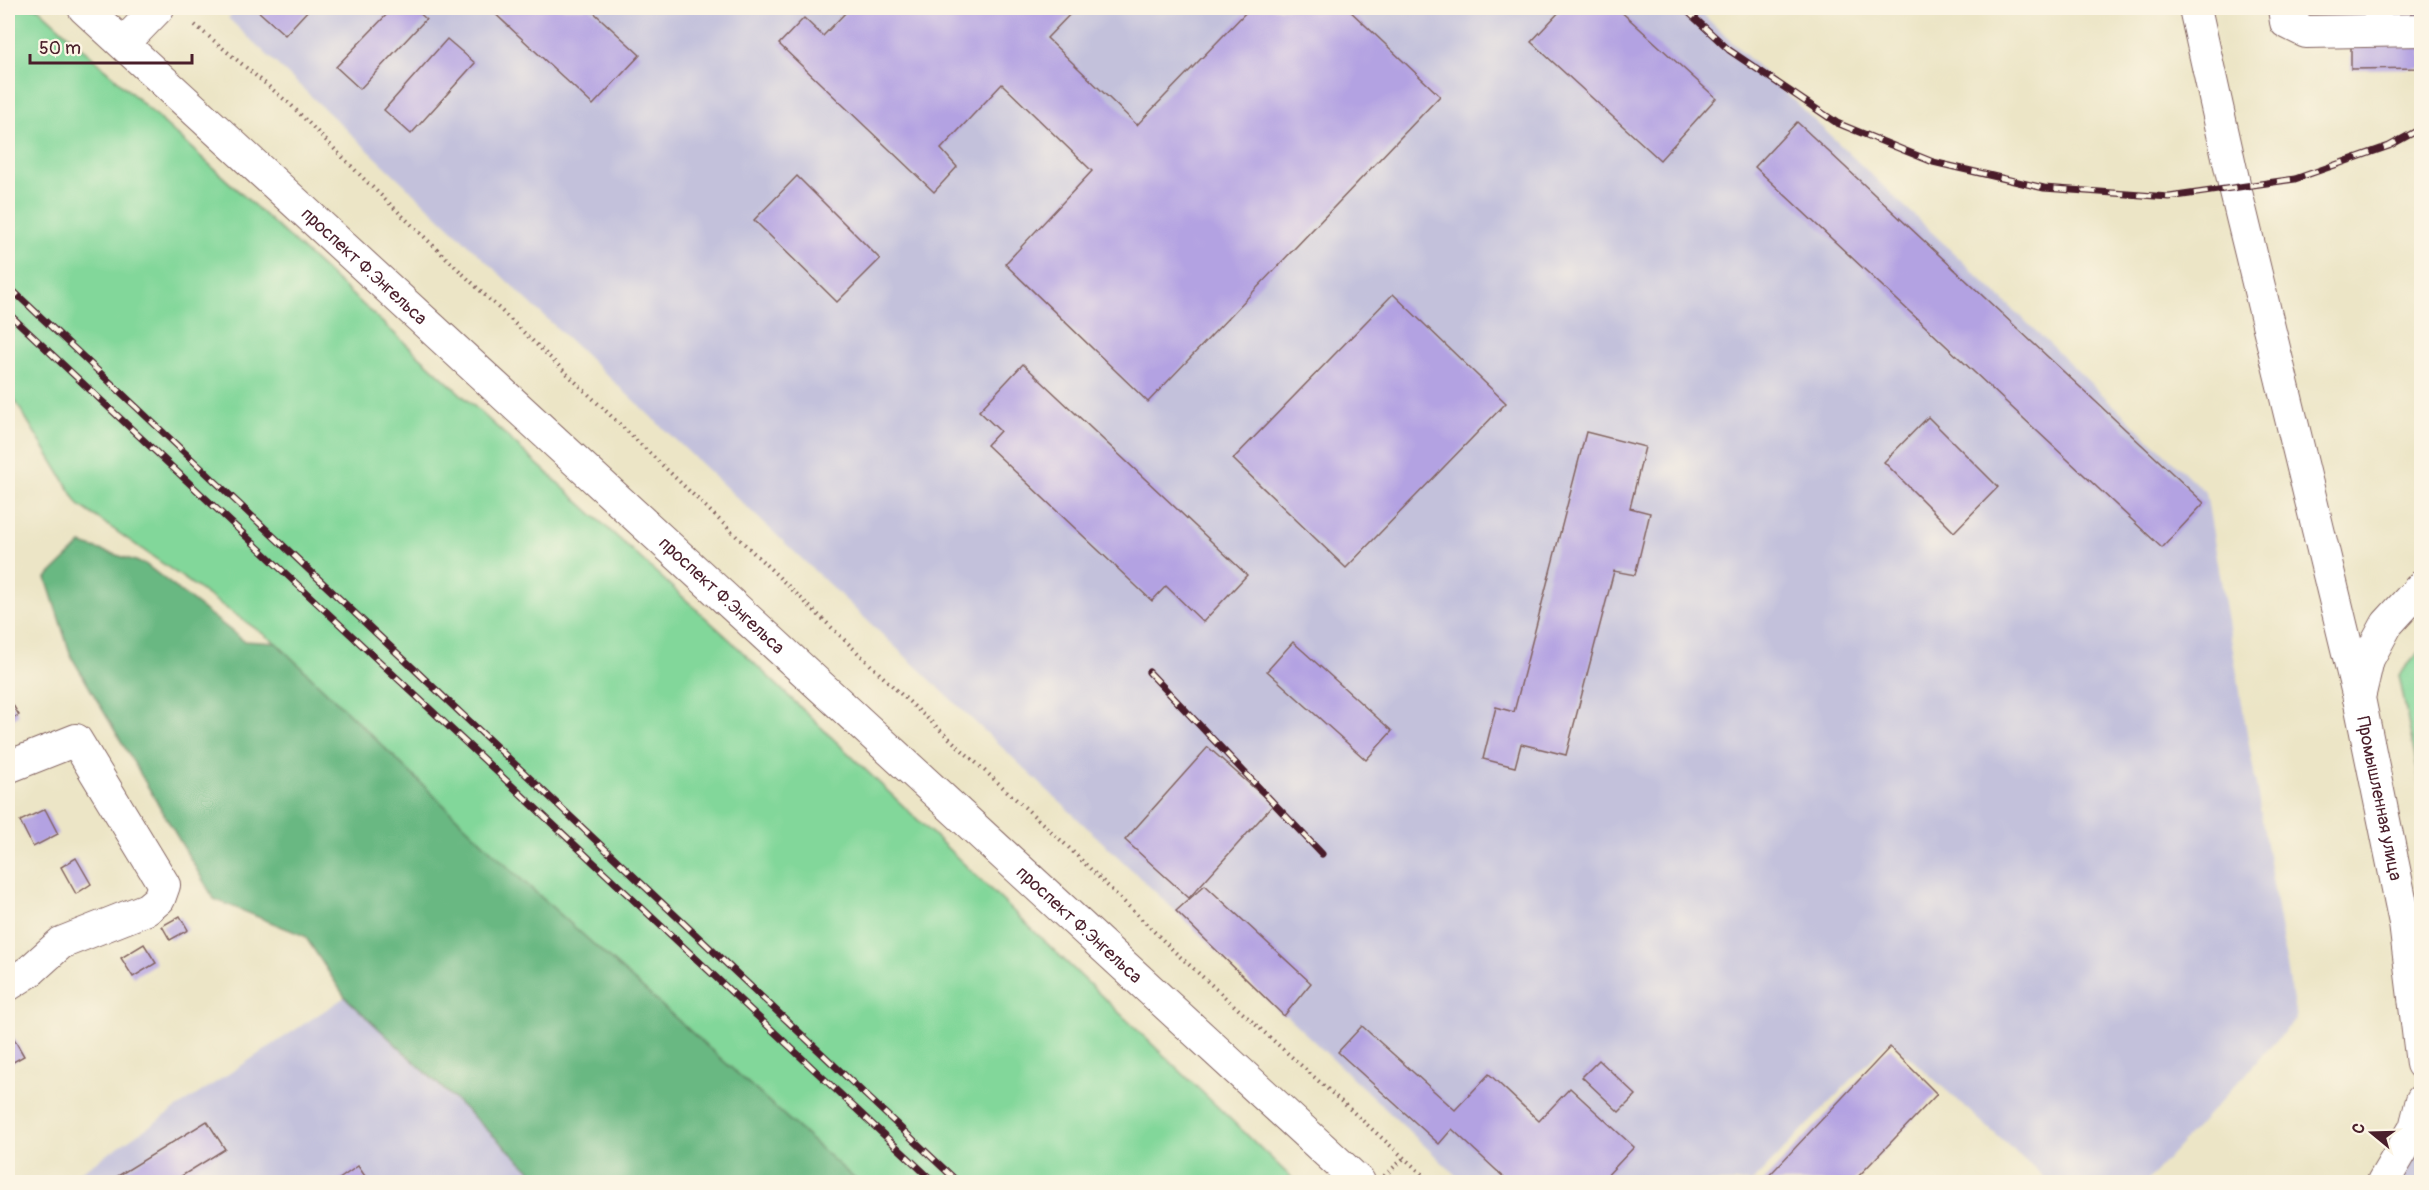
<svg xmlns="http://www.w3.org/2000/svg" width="2429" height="1190" viewBox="0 0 2429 1190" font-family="Pangolin,sans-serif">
	<rect width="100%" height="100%" fill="#fcf5e5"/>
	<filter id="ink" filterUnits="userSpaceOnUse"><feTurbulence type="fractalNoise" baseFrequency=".0167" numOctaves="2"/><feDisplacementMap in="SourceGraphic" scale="12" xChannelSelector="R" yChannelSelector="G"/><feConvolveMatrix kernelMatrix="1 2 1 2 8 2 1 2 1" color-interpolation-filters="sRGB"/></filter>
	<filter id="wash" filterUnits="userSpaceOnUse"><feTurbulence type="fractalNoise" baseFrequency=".008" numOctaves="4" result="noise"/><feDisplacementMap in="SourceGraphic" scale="24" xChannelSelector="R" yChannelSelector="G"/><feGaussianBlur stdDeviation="1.35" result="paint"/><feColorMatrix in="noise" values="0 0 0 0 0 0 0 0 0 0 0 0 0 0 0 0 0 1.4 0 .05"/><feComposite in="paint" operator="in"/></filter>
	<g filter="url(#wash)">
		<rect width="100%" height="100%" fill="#ece5c6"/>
		<!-- industrial -->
		<g fill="#c3c1db">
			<polygon points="238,8 1696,8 2206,493 2296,1019 2146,1182 2049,1182 1890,1040 1752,1182 1463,1182 228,18"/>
			<polygon points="345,997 543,1182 65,1182"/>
			<polygon points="2421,1137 2421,1182 2395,1182"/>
		</g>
		<!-- green -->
		<g fill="#82d79a" stroke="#667b62" stroke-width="1.5">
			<polygon points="8,8 38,8 730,640 1296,1182 858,1182 513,872 276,643 79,505 8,389"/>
			<polygon points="2421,650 2421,789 2399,675"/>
		</g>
		<!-- forest -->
		<polygon fill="#69b882" stroke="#5a6c56" stroke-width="1.5" points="81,544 145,564 244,641 276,643 513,872 858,1182 543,1182 345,997 305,936 214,899 71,656 46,578"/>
		<g id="blocks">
			<!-- building -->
			<g fill="#b3a2e2">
				<polygon points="259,8 310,8 285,35 257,10"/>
				<polygon points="393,8 414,8 426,19 360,89 336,67"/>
				<polygon points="489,8 589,8 640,55 593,105"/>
				<polygon points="850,8 1076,8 1047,38 1137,125 1250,8 1347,8 1440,96 1148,402 1005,264 1092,171 1002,84 941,149 957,167 934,192 779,44 804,18 823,36"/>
				<polygon points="1563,8 1617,8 1716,98 1660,160 1531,42"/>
				<polygon points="2295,8 2422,8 2422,17 2295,16"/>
				<polygon points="447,39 475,63 411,134 384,110"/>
				<polygon points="2422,45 2422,68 2351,69 2351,46"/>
				<polygon points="1797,122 2204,503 2162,548 1755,167"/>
				<polygon points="797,176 880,259 837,302 754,220"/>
				<polygon points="1393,294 1506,403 1346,568 1233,459"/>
				<polygon points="1023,364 1247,575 1203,622 1166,586 1152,601 987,445 1000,431 979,411"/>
				<polygon points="1928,417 1998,487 1954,532 1884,462"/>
				<polygon points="1586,432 1645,447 1630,508 1650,513 1635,575 1614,571 1566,755 1521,744 1515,767 1483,759 1496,707 1514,712"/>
				<polygon points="1293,642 1392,731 1366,760 1267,671"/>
				<polygon points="8,697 19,715 8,721"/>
				<polygon points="1208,747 1273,805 1189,898 1125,840"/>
				<polygon points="45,809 58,834 33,847 20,821"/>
				<polygon points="76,858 91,884 76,894 61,867"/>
				<polygon points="1205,885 1311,983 1284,1016 1176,911"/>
				<polygon points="180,916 188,930 170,940 162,926"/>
				<polygon points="144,944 156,963 133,977 121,958"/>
				<polygon points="1362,1026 1455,1110 1489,1074 1539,1121 1570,1088 1634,1147 1601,1182 1509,1182 1452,1129 1439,1144 1338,1052"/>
				<polygon points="13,1037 24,1056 8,1065 8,1040"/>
				<polygon points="1890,1047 1937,1094 1853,1182 1763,1182"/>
				<polygon points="1599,1060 1636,1095 1619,1112 1582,1077"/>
				<polygon points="207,1121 225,1149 172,1182 108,1182"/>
				<polygon points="358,1166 369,1182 335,1182"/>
			</g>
		</g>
	</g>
	<g filter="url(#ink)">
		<use href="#blocks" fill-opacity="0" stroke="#836461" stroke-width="1.5"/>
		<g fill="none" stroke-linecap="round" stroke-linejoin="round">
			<defs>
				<g id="minor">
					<path id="s1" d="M84 8 1359 1182"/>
					<polyline points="2195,8 2235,188 2359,698"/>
					<polyline points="2284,8 2286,22 2306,32 2422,30"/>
					<polyline points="124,43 158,8"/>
					<path id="s2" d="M2422 586 2387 624 2368 659 2359 698 2405 923 2422 1064"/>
					<polyline points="8,767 76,740 164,885 159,899 147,909 61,943 30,971 8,985"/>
					<polyline points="2383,1182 2415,1128 2422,1100"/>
				</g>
			</defs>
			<!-- minor casing -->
			<use href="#minor" stroke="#836461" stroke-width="34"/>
			<!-- path -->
			<g stroke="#836461" stroke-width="4" stroke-dasharray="1.5 4.5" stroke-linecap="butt">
				<polyline points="195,25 291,105 366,181 904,697 1066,845 1177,954 1431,1182"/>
				<polyline points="1384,1176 1404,1158"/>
			</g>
			<!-- minor -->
			<use href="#minor" stroke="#fff" stroke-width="32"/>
			<defs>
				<g id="rail">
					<polyline points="1684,8 1729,50 1837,123 1933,162 2044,188 2169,197 2295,179 2389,146 2422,128"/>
					<polyline points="8,286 958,1182"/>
					<polyline points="8,313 934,1182"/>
					<polyline points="1149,672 1322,854"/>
				</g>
			</defs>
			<!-- rail casing -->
			<use href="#rail" stroke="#4a1f2b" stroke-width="7"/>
			<!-- rail -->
			<use href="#rail" stroke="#fcf5e5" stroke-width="4.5" stroke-dasharray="14" stroke-linecap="butt"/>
		</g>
	</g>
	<g text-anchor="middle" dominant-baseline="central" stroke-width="6" stroke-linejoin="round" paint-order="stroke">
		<!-- street labels -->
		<g font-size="18" fill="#4a1f2b" stroke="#fcf5e5">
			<text stroke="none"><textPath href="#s1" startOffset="381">проспект Ф.Энгельса</textPath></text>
			<text stroke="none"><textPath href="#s1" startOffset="867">проспект Ф.Энгельса</textPath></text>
			<text stroke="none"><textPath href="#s2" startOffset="234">Промышленная улица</textPath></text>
			<text stroke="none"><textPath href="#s1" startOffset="1353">проспект Ф.Энгельса</textPath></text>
		</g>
	</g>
	<!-- margin -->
	<rect width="2429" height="1190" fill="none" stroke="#fcf5e5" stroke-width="30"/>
	<!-- north arrow -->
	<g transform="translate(2372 1133) rotate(289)" stroke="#fcf5e5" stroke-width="4.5" paint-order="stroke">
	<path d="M0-4.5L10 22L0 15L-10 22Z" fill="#4a1f2b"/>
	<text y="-9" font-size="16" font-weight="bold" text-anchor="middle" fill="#4a1f2b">С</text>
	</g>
	<!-- scale -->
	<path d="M30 54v9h162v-9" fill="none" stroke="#4a1f2b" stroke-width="3"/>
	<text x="39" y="54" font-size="18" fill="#4a1f2b" stroke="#fcf5e5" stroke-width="4.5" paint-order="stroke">50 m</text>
</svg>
